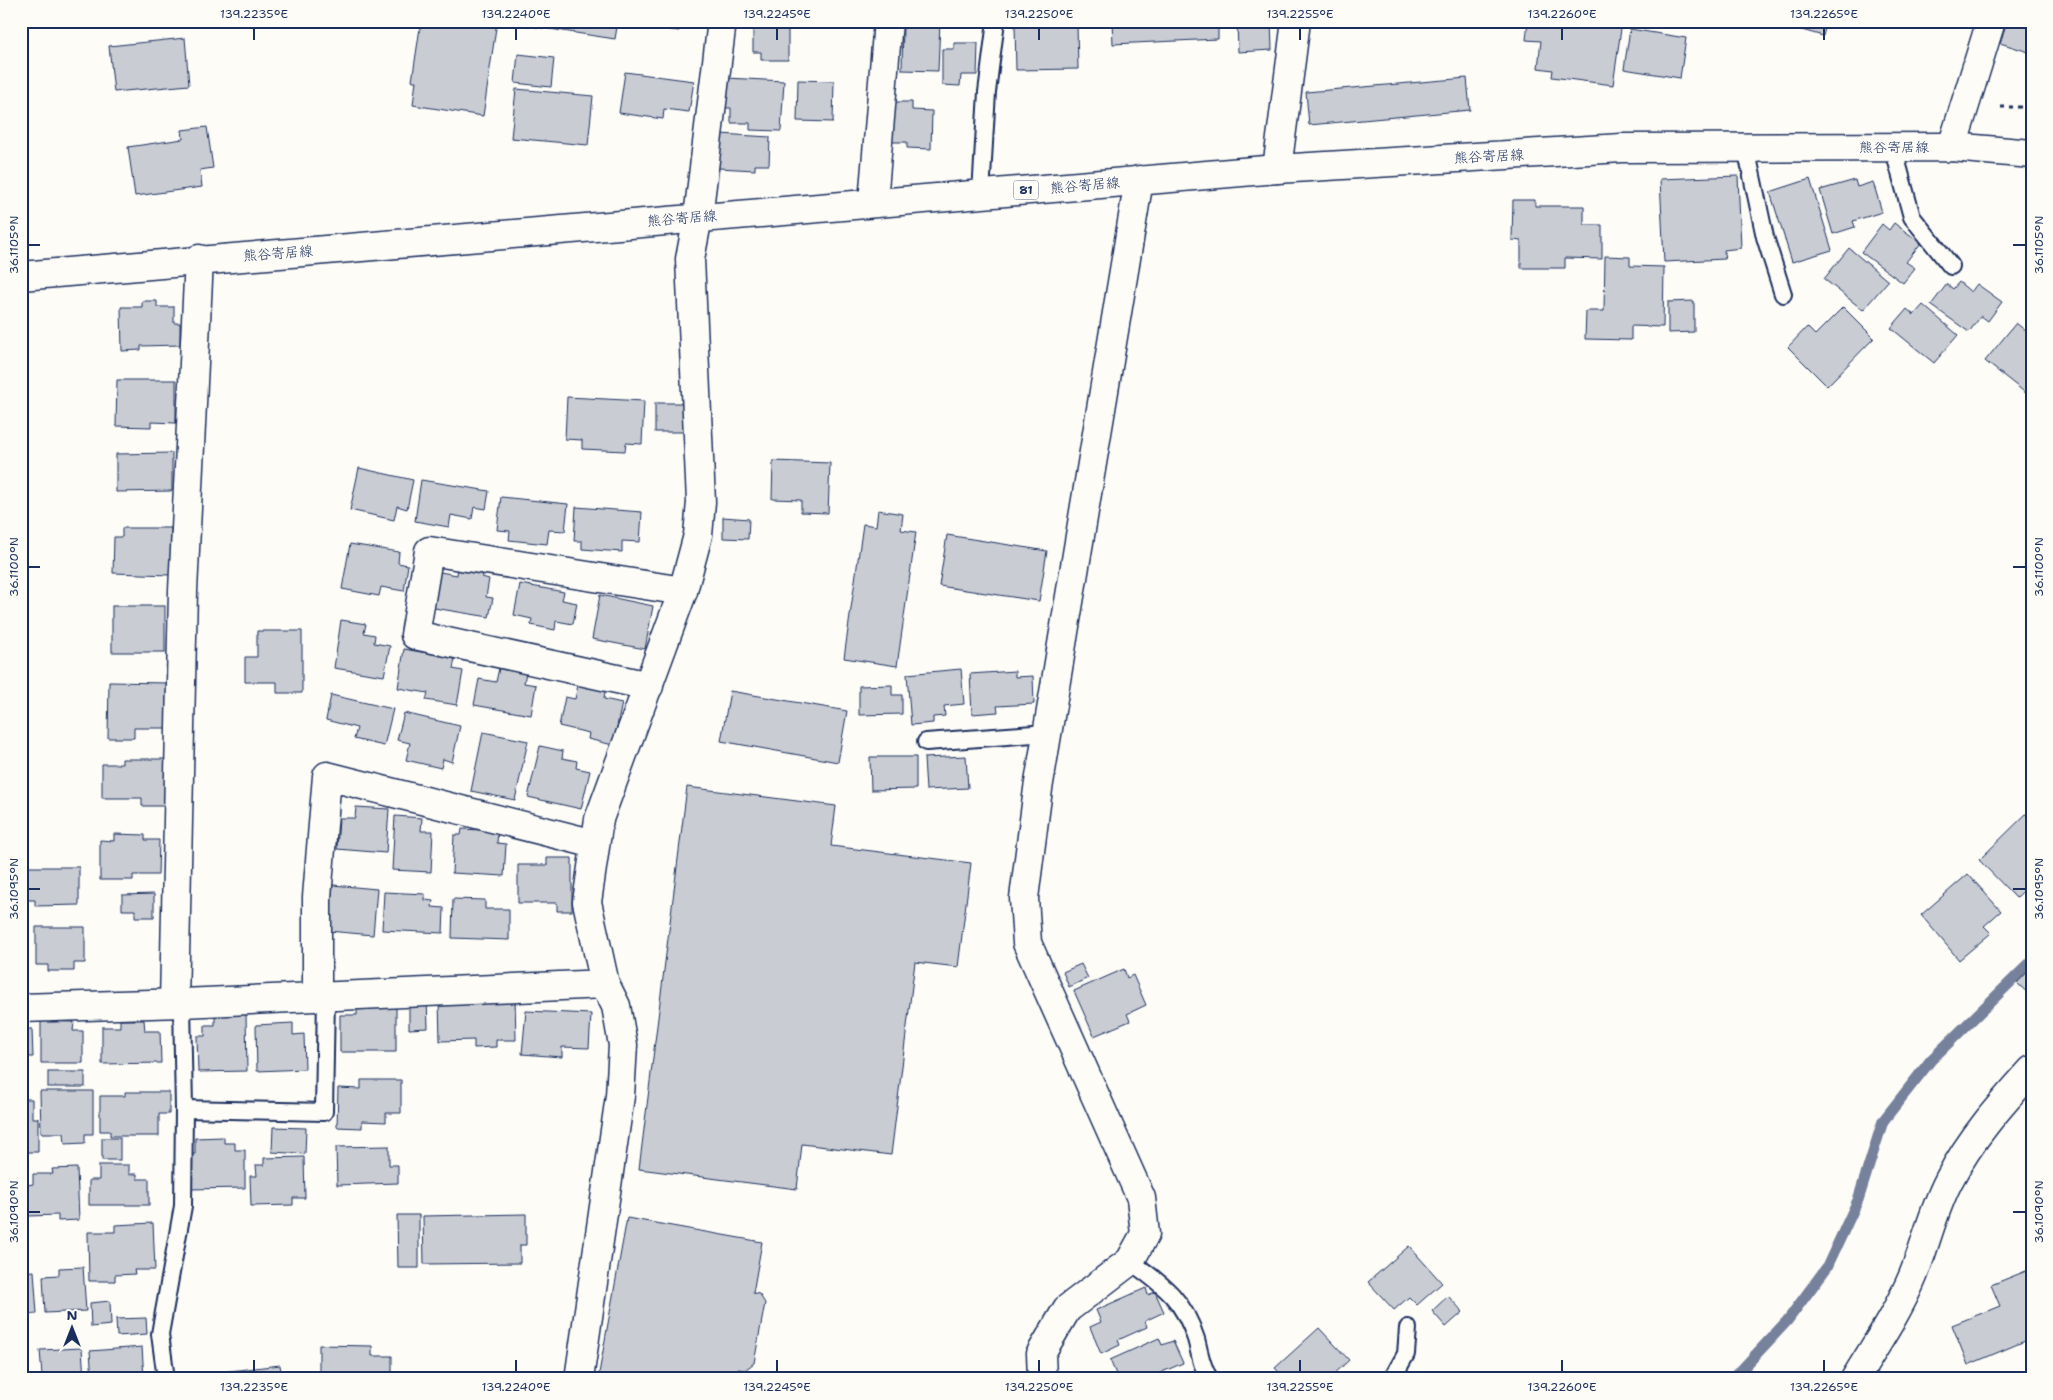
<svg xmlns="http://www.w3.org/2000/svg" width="2053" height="1400" viewBox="0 0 2053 1400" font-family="'Shantell Sans','Klee One',sans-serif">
	<rect width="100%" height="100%" fill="#fdfcf7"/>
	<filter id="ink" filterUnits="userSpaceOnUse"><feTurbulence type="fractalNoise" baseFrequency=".02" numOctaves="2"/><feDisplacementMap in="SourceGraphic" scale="10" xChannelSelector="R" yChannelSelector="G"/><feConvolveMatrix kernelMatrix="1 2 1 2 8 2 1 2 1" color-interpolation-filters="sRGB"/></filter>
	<g filter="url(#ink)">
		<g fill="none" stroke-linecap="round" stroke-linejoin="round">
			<!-- stream -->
			<polyline stroke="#76819c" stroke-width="11" points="1733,1379 1787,1321 1827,1267 1858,1200 1883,1121 1931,1060 2032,961"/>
		</g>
		<!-- building -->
		<g fill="#c9ccd3" stroke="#1b2f5e">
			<polygon points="421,21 497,21 483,116 413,105 416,81 412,81"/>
			<polygon points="517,21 618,21 615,39 517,24"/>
			<polygon points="639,21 696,21 696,25 680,23 679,31 639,26"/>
			<polygon points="913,21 940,21 938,71 902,70 903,27 912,27"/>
			<polygon points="1112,21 1218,21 1218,39 1113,44"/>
			<polygon points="1237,21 1271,21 1272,50 1238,52"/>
			<polygon points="1528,21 1622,22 1613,85 1552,77 1553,70 1538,68 1541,41 1526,40"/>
			<polygon points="1770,21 1827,21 1823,36"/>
			<polygon points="2007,21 2032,21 2032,53 2000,43"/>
			<polygon points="1077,23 1078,69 1016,70 1015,24"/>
			<polygon points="753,26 788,26 788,60 761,60 761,52 753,52"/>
			<polygon points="1630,29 1686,38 1680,78 1624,69"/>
			<polygon points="185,38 189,85 114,92 109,46"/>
			<polygon points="954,43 978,43 977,75 961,75 960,86 942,85 942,49 954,49"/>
			<polygon points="518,54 554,58 551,87 515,83"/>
			<polygon points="625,72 694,81 689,112 664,109 663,119 619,113"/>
			<polygon points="726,78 784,81 781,131 750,130 750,123 731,123 731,108 725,108"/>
			<polygon points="1467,78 1470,110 1309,125 1306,92"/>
			<polygon points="798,80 834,81 833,122 797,121"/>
			<polygon points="516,89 593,96 588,145 511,138"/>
			<polygon points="892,102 912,102 912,110 932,111 931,149 907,148 907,142 891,142"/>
			<polygon points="207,127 213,168 200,170 202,187 135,196 128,147 183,139 182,130"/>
			<polygon points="720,134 770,137 769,165 755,165 755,170 718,168"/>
			<polygon points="1738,176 1741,248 1724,250 1725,259 1664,262 1660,179"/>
			<polygon points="1810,179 1832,250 1792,262 1770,192"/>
			<polygon points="1855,180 1857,187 1873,182 1882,212 1853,221 1855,227 1833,234 1820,190"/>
			<polygon points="21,190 24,190 25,219 21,219"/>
			<polygon points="1513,200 1535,200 1535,206 1584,206 1584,225 1602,225 1602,259 1565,258 1565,268 1521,268 1521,241 1512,240"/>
			<polygon points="1894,223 1921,243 1906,262 1915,268 1903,283 1861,252 1882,224 1889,230"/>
			<polygon points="1849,248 1888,281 1863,310 1824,279"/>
			<polygon points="1605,256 1630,257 1630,266 1664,267 1663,327 1631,326 1631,340 1585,339 1586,311 1604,311"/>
			<polygon points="1959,282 1971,292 1977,284 2002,302 1988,321 1981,316 1969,332 1931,305 1947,284 1953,289"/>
			<polygon points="142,301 157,301 157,307 174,307 174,323 180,323 180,345 141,346 141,350 122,351 121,307 142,307"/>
			<polygon points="1694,301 1694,332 1668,333 1668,302"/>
			<polygon points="1923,305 1958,335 1934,363 1891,328 1907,309 1914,315"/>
			<polygon points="1843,307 1874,338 1827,386 1788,347 1807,327 1815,335"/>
			<polygon points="2016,323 2032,336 2032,398 1985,361"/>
			<polygon points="117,380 176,380 176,423 151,422 151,427 116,426"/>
			<polygon points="567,397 644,401 642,444 626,443 625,451 582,449 582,440 565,439"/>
			<rect x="655" y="403" width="31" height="29"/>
			<polygon points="172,453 172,491 116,492 116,454"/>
			<polygon points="773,461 830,463 828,513 801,512 801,500 772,499"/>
			<polygon points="359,468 413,480 407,509 397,506 394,520 350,510"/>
			<polygon points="421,480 489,491 486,509 474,507 472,519 451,515 449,527 415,521"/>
			<polygon points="501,497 568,504 565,531 549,530 547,544 509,540 510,531 497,530"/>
			<polygon points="576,507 642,512 640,542 622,541 622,552 582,549 582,541 574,541"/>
			<polygon points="878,510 903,514 901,530 916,532 897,666 844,658 863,524 876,526"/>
			<polygon points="723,517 749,519 748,539 723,538"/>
			<polygon points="122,528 171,528 170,575 113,573 114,537 122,537"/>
			<polygon points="947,535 1047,551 1039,601 939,586"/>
			<polygon points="350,544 399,552 398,563 408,565 404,591 381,587 379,596 342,589"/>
			<polygon points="458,565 484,570 482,577 489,579 486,597 493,598 489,617 434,608 440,572 457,575"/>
			<polygon points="520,584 564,592 562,600 577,603 573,624 556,621 555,630 531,625 532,619 514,615"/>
			<polygon points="600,595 653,606 645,649 592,639"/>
			<rect x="112" y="606" width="53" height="46"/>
			<polygon points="341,620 366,624 364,633 375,635 374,643 390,646 384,676 334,668"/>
			<polygon points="257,631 302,631 302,693 277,693 277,682 245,682 245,657 257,657"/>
			<polygon points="404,649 455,658 453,669 463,671 457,705 426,700 428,693 398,688"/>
			<polygon points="499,668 526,672 524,683 536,685 531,715 474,705 479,679 496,682"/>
			<polygon points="961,669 964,704 944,706 945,716 933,717 933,723 911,725 907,674"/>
			<polygon points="1015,671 1015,677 1033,676 1034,704 997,706 998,712 972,714 970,674"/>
			<polygon points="109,682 168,683 167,728 134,728 134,738 108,738"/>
			<polygon points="578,685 605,691 604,699 622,703 613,745 588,739 589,733 559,726 565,697 575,699"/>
			<polygon points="892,685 892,695 902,695 902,714 859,715 859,686"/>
			<polygon points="730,691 847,711 838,762 721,741"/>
			<polygon points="331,695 393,709 384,746 354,739 357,728 326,720"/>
			<polygon points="404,713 460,726 452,762 443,759 441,768 406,760 410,743 397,740"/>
			<polygon points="483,732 528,741 515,800 471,791"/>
			<polygon points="540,746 563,751 562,758 577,761 576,768 590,771 581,809 528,797"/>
			<polygon points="966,756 968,788 926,790 924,758"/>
			<polygon points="870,757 916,757 916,789 871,790"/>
			<polygon points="122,759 165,759 165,806 142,806 142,798 102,798 102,764 122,764"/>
			<polygon points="687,787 836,806 831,846 971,863 958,967 915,962 891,1155 802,1144 797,1189 639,1169"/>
			<polygon points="356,807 389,809 386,853 337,849 339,818 355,818"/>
			<polygon points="2029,811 2032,814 2032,883 2016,898 1979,860"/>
			<polygon points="395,816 422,818 421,831 433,831 431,872 392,870"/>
			<polygon points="462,829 498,831 497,843 506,844 504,876 452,873 454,835 461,835"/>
			<polygon points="114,834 145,835 145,840 159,840 158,875 133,875 133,880 100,880 100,840 114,841"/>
			<polygon points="547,858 572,858 572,911 557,911 557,903 518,903 518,865 547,865"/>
			<polygon points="21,867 79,867 79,905 35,906 35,900 25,900 25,893 21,893"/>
			<polygon points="1968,874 2001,911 1984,926 1991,933 1959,960 1921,915"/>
			<polygon points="333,885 377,889 373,935 328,931"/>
			<polygon points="384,892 425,894 425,900 433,901 432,907 444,908 443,933 382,930"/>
			<polygon points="154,894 154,917 135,917 135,910 122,910 122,895"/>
			<polygon points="453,899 485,900 485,909 509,909 509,940 452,938"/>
			<polygon points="36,927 85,927 85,963 74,963 74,971 48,971 48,965 36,965"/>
			<polygon points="1081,964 1088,978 1069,987 1063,972"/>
			<polygon points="2032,967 2032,997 2017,983"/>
			<polygon points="1124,969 1127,978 1133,975 1146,1005 1127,1014 1130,1021 1094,1036 1074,991"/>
			<polygon points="515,998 516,1040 496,1040 496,1047 474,1048 474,1040 440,1041 439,1000"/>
			<polygon points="427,999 428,1028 409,1029 409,1000"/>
			<polygon points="357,1005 396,1005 396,1052 340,1052 340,1015 357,1015"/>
			<polygon points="526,1011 591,1014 589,1048 562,1047 562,1057 522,1054"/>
			<polygon points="215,1014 246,1014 247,1071 198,1072 197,1036 205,1036 205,1025 215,1025"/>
			<polygon points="120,1020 144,1020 145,1031 160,1031 161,1063 102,1064 102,1027 120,1027"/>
			<polygon points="41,1021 74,1022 73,1031 83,1031 83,1063 41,1063"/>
			<polygon points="293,1023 293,1035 304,1034 305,1069 257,1071 256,1025"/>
			<polygon points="21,1029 32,1029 33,1057 21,1057"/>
			<rect x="48" y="1072" width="37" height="15"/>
			<polygon points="361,1080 401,1080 401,1113 386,1113 386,1122 362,1121 362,1128 337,1127 338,1088 361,1089"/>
			<polygon points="40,1091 93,1091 93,1134 85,1134 85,1143 65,1144 64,1133 41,1133"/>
			<polygon points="125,1092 169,1092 169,1114 159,1114 159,1136 110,1136 110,1131 100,1131 100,1096 125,1096"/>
			<polygon points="21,1099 32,1099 32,1118 38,1118 38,1152 21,1152"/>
			<polygon points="273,1127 306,1128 305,1154 272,1152"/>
			<polygon points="224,1137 224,1143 235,1143 235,1150 245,1150 245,1188 189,1189 189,1154 195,1154 195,1138"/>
			<rect x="102" y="1138" width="18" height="22"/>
			<polygon points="389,1146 389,1165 398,1165 398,1183 337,1185 336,1147"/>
			<polygon points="304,1157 305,1198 293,1198 293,1205 251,1206 250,1176 257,1176 256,1165 264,1165 264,1158"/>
			<polygon points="99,1165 129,1165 129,1174 137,1174 137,1179 149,1179 149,1205 89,1205 89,1180 99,1180"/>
			<polygon points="77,1168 79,1220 58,1221 58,1215 28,1216 27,1185 33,1184 33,1174 53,1174 52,1169"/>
			<polygon points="21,1185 23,1185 24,1231 21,1231"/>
			<polygon points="526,1214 526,1245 520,1245 520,1263 424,1264 423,1216"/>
			<polygon points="397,1215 419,1215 419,1268 398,1268"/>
			<polygon points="627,1218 762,1242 753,1293 759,1294 765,1303 754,1363 745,1370 738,1369 736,1379 598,1379"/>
			<polygon points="153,1223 155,1270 134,1270 135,1274 115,1275 115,1281 89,1281 88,1232 115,1232 115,1225"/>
			<polygon points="1409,1246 1442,1283 1417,1305 1409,1297 1394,1310 1368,1282"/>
			<polygon points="83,1267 86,1311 45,1313 43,1276 59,1275 59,1268"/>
			<polygon points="2031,1269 2032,1338 1968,1365 1952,1325 2000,1306 1991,1285"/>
			<polygon points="34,1271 37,1314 21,1315 21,1272"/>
			<polygon points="1146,1288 1148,1295 1155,1292 1164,1312 1145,1321 1147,1327 1118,1340 1120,1345 1101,1354 1090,1327 1101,1322 1096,1310"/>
			<polygon points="1448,1296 1463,1312 1446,1327 1432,1311"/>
			<polygon points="110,1301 111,1325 91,1327 90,1303"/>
			<polygon points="146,1318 147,1334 117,1336 116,1319"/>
			<polygon points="1319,1328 1349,1360 1329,1379 1285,1379 1275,1368"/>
			<polygon points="1159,1338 1162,1345 1173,1341 1183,1363 1146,1379 1118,1379 1110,1360"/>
			<polygon points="319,1345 372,1346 372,1356 392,1356 392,1379 319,1379"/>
			<polygon points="142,1347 144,1379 92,1379 90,1351"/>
			<polygon points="82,1348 84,1379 51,1379 51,1376 42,1376 40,1350"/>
			<polygon points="280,1365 282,1379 188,1379 188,1376"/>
		</g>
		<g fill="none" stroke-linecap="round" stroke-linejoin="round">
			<defs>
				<g id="lane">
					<polyline points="1893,147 1912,217 1951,266"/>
					<polyline points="1746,148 1765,237 1783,294"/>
					<polyline points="981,194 987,92 996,21"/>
					<polyline points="926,742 1047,733"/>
					<polyline points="184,1109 324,1112 326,997"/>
					<path d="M1130 1261C1163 1285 1183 1298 1196 1339 1200 1353 1201 1367 1210 1379"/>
					<polyline points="166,1379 160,1334 183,1206 184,1109 182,1003"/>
					<polyline points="1392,1379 1406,1354 1408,1328"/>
				</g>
				<g id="street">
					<polyline points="1952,147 1991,21"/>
					<polyline points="1277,169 1296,21"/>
					<polyline points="873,202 888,21"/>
					<polyline points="649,686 415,635 429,551 683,591"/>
					<polyline points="317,997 317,897 327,776 595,844"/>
					<polyline points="174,1003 183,591 199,259"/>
					<polyline points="21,1008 182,1003 605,984"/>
					<polyline points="579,1379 620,1096 623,1045 616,1006 605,984 587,902 599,819 683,591 698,535 701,502 690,259 698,217 722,21"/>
					<polyline points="1042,1379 1041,1353 1067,1309 1130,1261 1145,1234 1141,1198 1027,943 1024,898 1038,789 1139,180"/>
					<path d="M1855 1379C1875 1346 1898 1312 1913 1276 1926 1244 1933 1210 1949 1180 1970 1139 2001 1104 2032 1070"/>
				</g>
				<polyline id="primary" points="21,276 1277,169 1622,148 1952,147 2032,154"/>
			</defs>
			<!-- lane casing -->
			<use href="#lane" stroke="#1b2f5e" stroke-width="20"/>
			<!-- street casing -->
			<use href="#street" stroke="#1b2f5e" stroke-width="31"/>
			<!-- primary casing -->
			<use href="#primary" stroke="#1b2f5e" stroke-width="31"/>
			<!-- path -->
			<polyline stroke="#1b2f5e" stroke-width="3" stroke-dasharray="4 4" stroke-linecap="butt" points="2001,107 2032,107"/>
			<!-- lane -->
			<use href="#lane" stroke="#fdfcf7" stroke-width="16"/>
			<!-- street -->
			<use href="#street" stroke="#fdfcf7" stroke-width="28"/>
			<!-- primary -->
			<use href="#primary" stroke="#fdfcf7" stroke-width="28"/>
		</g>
	</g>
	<!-- ticks -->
	<path fill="none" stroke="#1b2f5e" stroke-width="2" d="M254 28V40M516 28V40M777 28V40M1039 28V40M1300 28V40M1562 28V40M1824 28V40M28 245H40M2013 245H2026M28 567H40M2013 567H2026M28 889H40M2013 889H2026M28 1212H40M2013 1212H2026M254 1360V1372M516 1360V1372M777 1360V1372M1039 1360V1372M1300 1360V1372M1562 1360V1372M1824 1360V1372"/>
	<g text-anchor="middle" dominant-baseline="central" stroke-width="4" stroke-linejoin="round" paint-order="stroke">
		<!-- shield labels -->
		<rect fill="#fdfcf7" stroke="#5f6c8c" stroke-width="1" x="1013.5" y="180.5" width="25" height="19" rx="4"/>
		<g font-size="12" font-weight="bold" fill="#1b2f5e">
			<text x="1026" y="190">81</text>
		</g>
		<!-- street labels -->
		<g font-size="14" fill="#1b2f5e" stroke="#fdfcf7">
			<text x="1894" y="147">熊谷寄居線</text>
			<text transform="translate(1489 156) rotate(-3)">熊谷寄居線</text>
			<text transform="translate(1085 185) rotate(-5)">熊谷寄居線</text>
			<text transform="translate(682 218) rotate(-5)">熊谷寄居線</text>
			<text transform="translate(278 253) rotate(-4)">熊谷寄居線</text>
		</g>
	</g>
	<!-- margin -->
	<rect width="2053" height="1400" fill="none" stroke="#fdfcf7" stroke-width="55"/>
	<!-- north arrow -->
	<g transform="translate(72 1328)" stroke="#fdfcf7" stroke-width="4" paint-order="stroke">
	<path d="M0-4L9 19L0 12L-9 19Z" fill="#1b2f5e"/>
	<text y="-8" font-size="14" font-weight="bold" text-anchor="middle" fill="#1b2f5e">N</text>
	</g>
	<rect x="28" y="28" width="1998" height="1344" fill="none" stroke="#1b2f5e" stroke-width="2"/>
	<g font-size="12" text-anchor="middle" fill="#1b2f5e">
		<text x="254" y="18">139.2235°E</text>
		<text x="516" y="18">139.2240°E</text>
		<text x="777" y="18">139.2245°E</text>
		<text x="1039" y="18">139.2250°E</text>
		<text x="1300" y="18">139.2255°E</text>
		<text x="1562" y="18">139.2260°E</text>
		<text x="1824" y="18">139.2265°E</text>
		<text transform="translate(14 245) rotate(-90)" y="4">36.1105°N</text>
		<text transform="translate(2039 245) rotate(-90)" y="4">36.1105°N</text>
		<text transform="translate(14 567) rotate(-90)" y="4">36.1100°N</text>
		<text transform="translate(2039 567) rotate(-90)" y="4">36.1100°N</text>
		<text transform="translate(14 889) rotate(-90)" y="4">36.1095°N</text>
		<text transform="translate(2039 889) rotate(-90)" y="4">36.1095°N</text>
		<text transform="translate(14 1212) rotate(-90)" y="4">36.1090°N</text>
		<text transform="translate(2039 1212) rotate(-90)" y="4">36.1090°N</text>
		<text x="254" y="1391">139.2235°E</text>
		<text x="516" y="1391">139.2240°E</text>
		<text x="777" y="1391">139.2245°E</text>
		<text x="1039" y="1391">139.2250°E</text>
		<text x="1300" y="1391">139.2255°E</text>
		<text x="1562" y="1391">139.2260°E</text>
		<text x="1824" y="1391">139.2265°E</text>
	</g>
</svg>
